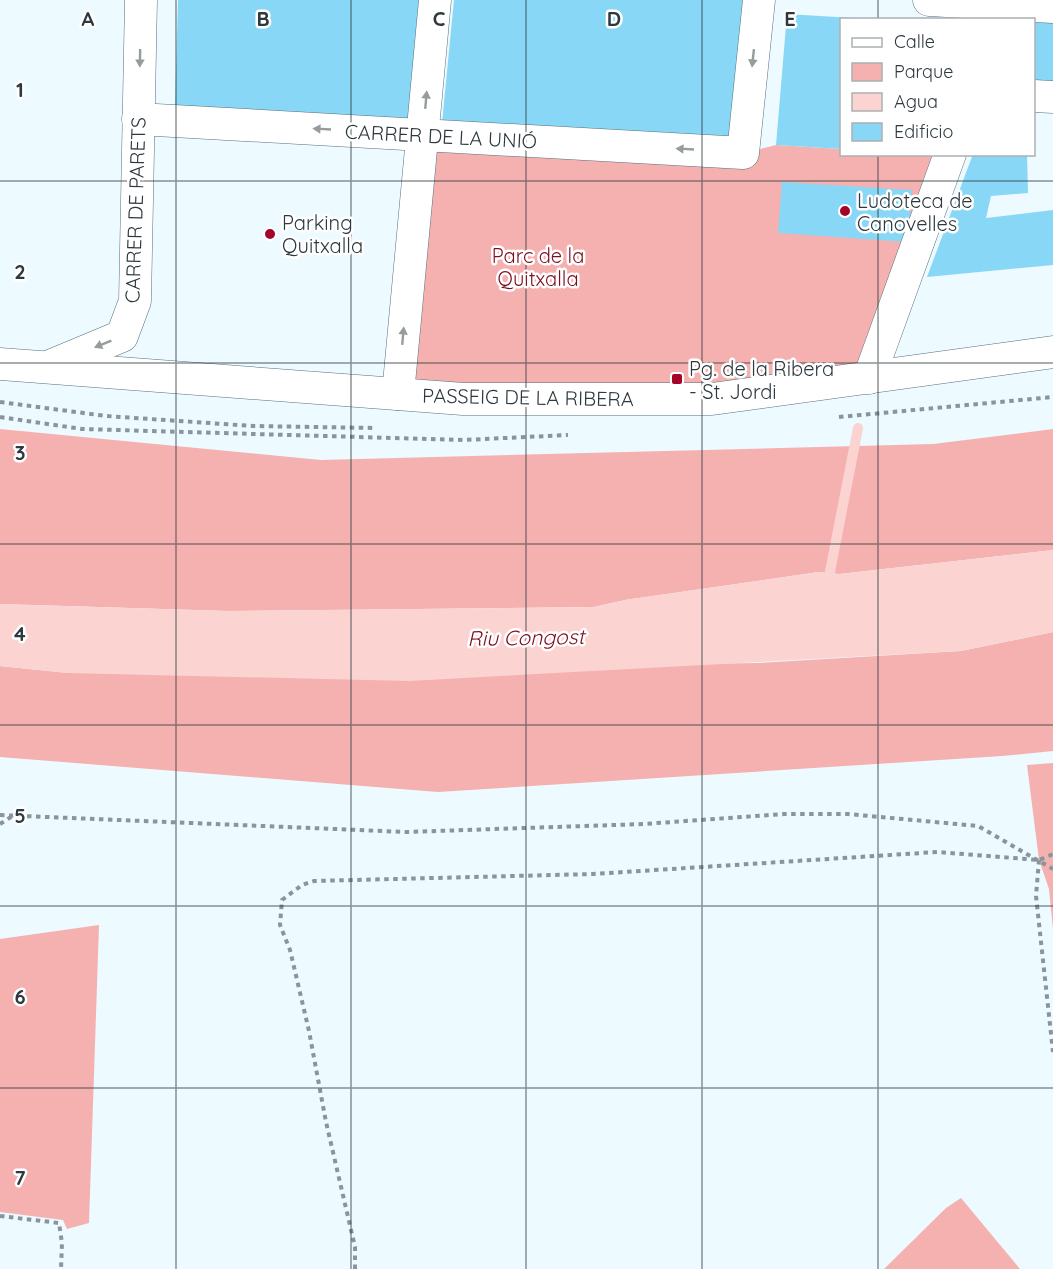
<svg xmlns="http://www.w3.org/2000/svg" width="1053" height="1269" viewBox="0 0 1053 1269" font-family="Quicksand,sans-serif">
	<rect width="100%" height="100%" fill="#edfaff"/>
	<!-- green -->
	<g fill="#f5b1b0">
		<polygon points="422,135 743,153 776,145 841,149 842,154 914,154 949,158 872,369 705,387 398,394"/>
		<polygon points="0,429 321,460 933,444 1053,429 1053,550 839,574 819,572 625,600 594,607 228,611 0,604"/>
		<polygon points="1053,632 1053,751 1002,756 438,792 0,757 0,666 68,673 758,663 961,651"/>
		<polygon points="1053,763 1053,929 1049,889 1039,860 1027,765"/>
		<polygon points="99,925 89,1223 67,1229 63,1220 0,1212 0,939"/>
		<polygon points="961,1198 1020,1269 884,1269 946,1208"/>
	</g>
	<!-- water -->
	<polygon fill="#fbd4d2" points="1053,550 1053,632 961,651 409,681 68,673 0,666 0,604 228,611 594,607 625,600 819,572 840,574"/>
	<g fill="none" stroke-linecap="round" stroke-linejoin="round">
		<!-- stream -->
		<polyline stroke="#fbd4d2" stroke-width="10" points="827,587 858,428"/>
	</g>
	<!-- building -->
	<g fill="#88d7f7">
		<polygon points="178,0 428,0 416,122 175,105"/>
		<polygon points="454,0 744,0 729,142 442,123"/>
		<polygon points="787,14 853,18 853,20 842,20 842,149 776,145"/>
		<polygon points="1053,18 1053,90 1034,89 1034,20"/>
		<polygon points="973,154 1027,154 1028,193 991,196 986,218 1053,210 1053,265 927,277"/>
		<polygon points="782,182 912,190 908,242 778,233"/>
	</g>
	<g fill="none" stroke-linecap="round" stroke-linejoin="round">
		<defs>
			<g id="minor">
				<polyline points="929,0 1053,7"/>
				<polyline points="1034,96 1053,97"/>
				<polyline points="138,119 743,153 759,0"/>
				<polyline points="0,364 463,399 712,399 1053,352"/>
				<polyline points="50,366 122,336 135,301 141,0"/>
				<polyline points="869,378 950,154"/>
				<polyline points="398,394 435,0"/>
			</g>
		</defs>
		<!-- minor casing -->
		<use href="#minor" stroke="#55717d" stroke-width="33"/>
		<!-- path -->
		<g stroke="#89959a" stroke-width="4" stroke-dasharray="4.5 4.5" stroke-linecap="butt">
			<polyline points="0,402 106,416 253,426 376,428"/>
			<polyline points="0,417 82,429 463,440 568,435"/>
			<polyline points="839,417 1053,397"/>
			<polyline points="0,815 406,832 644,824 784,814 848,814 978,826 1053,869"/>
			<polyline points="0,824 14,815"/>
			<polyline points="1039,860 1036,896 1053,1052"/>
			<polyline points="0,1216 59,1223 62,1243 61,1269"/>
			<polyline points="355,1269 355,1247 326,1122 309,1031 290,950 280,925 282,900 302,885 314,881 593,874 937,852 1039,860 1053,854"/>
		</g>
		<!-- minor -->
		<use href="#minor" stroke="#fff" stroke-width="32"/>
	</g>
	<!-- one-way arrows -->
	<defs><path id="oneway-solid" d="M-6-.8H1V-3.2L6.5 0L1 3.2V.8H-6Z" transform="scale(1.5)"/></defs>
	<g fill="#969c9e">
		<use href="#oneway-solid" transform="translate(140 58) rotate(91)"/>
		<use href="#oneway-solid" transform="translate(753 58) rotate(96)"/>
		<use href="#oneway-solid" transform="translate(426 100) rotate(-85)"/>
		<use href="#oneway-solid" transform="translate(322 129) rotate(-177)"/>
		<use href="#oneway-solid" transform="translate(685 149) rotate(-177)"/>
		<use href="#oneway-solid" transform="translate(403 336) rotate(-85)"/>
		<use href="#oneway-solid" transform="translate(103 344) rotate(158)"/>
	</g>
	<!-- grid -->
	<path fill="none" stroke="#2d393e" stroke-width="1.5" stroke-opacity="0.55" d="M176 0V1269M351 0V1269M526 0V1269M702 0V1269M878 0V20M878 154V1269M0 181H1053M0 363H1053M0 544H1053M0 725H1053M0 906H1053M0 1088H1053"/>
	<!-- markers -->
	<g fill="#a30428" stroke="#fff" stroke-width="2">
		<circle cx="845" cy="211" r="6"/>
		<circle cx="270" cy="234" r="6"/>
		<rect x="671" y="373" width="12" height="12" rx="3"/>
	</g>
	<g text-anchor="middle" dominant-baseline="central" stroke-width="5" stroke-linejoin="round" paint-order="stroke">
		<!-- street labels -->
		<g font-size="20" fill="#2d393e" stroke="#fff">
			<text transform="translate(441 136) rotate(3)">CARRER DE LA UNIÓ</text>
			<text transform="translate(135 210) rotate(-88)">CARRER DE PARETS</text>
			<text transform="translate(528 397) rotate(1)">PASSEIG DE LA RIBERA</text>
		</g>
		<!-- poi labels -->
		<g font-size="20" fill="#2d393e" stroke="#fff" text-anchor="start">
			<text x="857" y="200">Ludoteca de<tspan x="857" dy="23">Canovelles</tspan></text>
			<text x="282" y="222">Parking<tspan x="282" dy="23">Quitxalla</tspan></text>
			<text x="689" y="368">Pg. de la Ribera<tspan x="689" dy="23">- St. Jordi</tspan></text>
		</g>
		<!-- park labels -->
		<g font-size="20" fill="#7d0e20" stroke="#fff">
			<text x="538" y="255">Parc de la<tspan x="538" dy="23">Quitxalla</tspan></text>
		</g>
		<!-- water labels -->
		<g font-size="21" font-style="italic" fill="#7d0e20" stroke="#fff">
			<text transform="translate(526 637) rotate(-1)">Riu Congost</text>
		</g>
	</g>
	<g font-size="20" text-anchor="middle" font-weight="bold" fill="#2d393e" stroke="#fff" stroke-width="5" stroke-linejoin="round" paint-order="stroke">
		<text x="88" y="26">A</text>
		<text x="263" y="26">B</text>
		<text x="439" y="26">C</text>
		<text x="614" y="26">D</text>
		<text x="790" y="26">E</text>
		<text x="20" y="97">1</text>
		<text x="20" y="279">2</text>
		<text x="20" y="460">3</text>
		<text x="20" y="641">4</text>
		<text x="20" y="823">5</text>
		<text x="20" y="1004">6</text>
		<text x="20" y="1185">7</text>
	</g>
	<!-- legend -->
	<rect x="840" y="18" width="195" height="138" fill="#ffffff" stroke="#abb0b2" stroke-width="1.5"/>
	<rect x="852" y="38" width="30" height="9" fill="#ffffff" stroke="#abb0b2" stroke-width="1.5"/>
	<text x="894" y="48" font-size="18" fill="#2d393e">Calle</text>
	<rect x="852" y="63" width="30" height="18" fill="#f5b1b0" stroke="#abb0b2" stroke-width="1.5"/>
	<text x="894" y="78" font-size="18" fill="#2d393e">Parque</text>
	<rect x="852" y="93" width="30" height="18" fill="#fbd4d2" stroke="#abb0b2" stroke-width="1.5"/>
	<text x="894" y="108" font-size="18" fill="#2d393e">Agua</text>
	<rect x="852" y="123" width="30" height="18" fill="#88d7f7" stroke="#abb0b2" stroke-width="1.5"/>
	<text x="894" y="138" font-size="18" fill="#2d393e">Edificio</text>
</svg>
